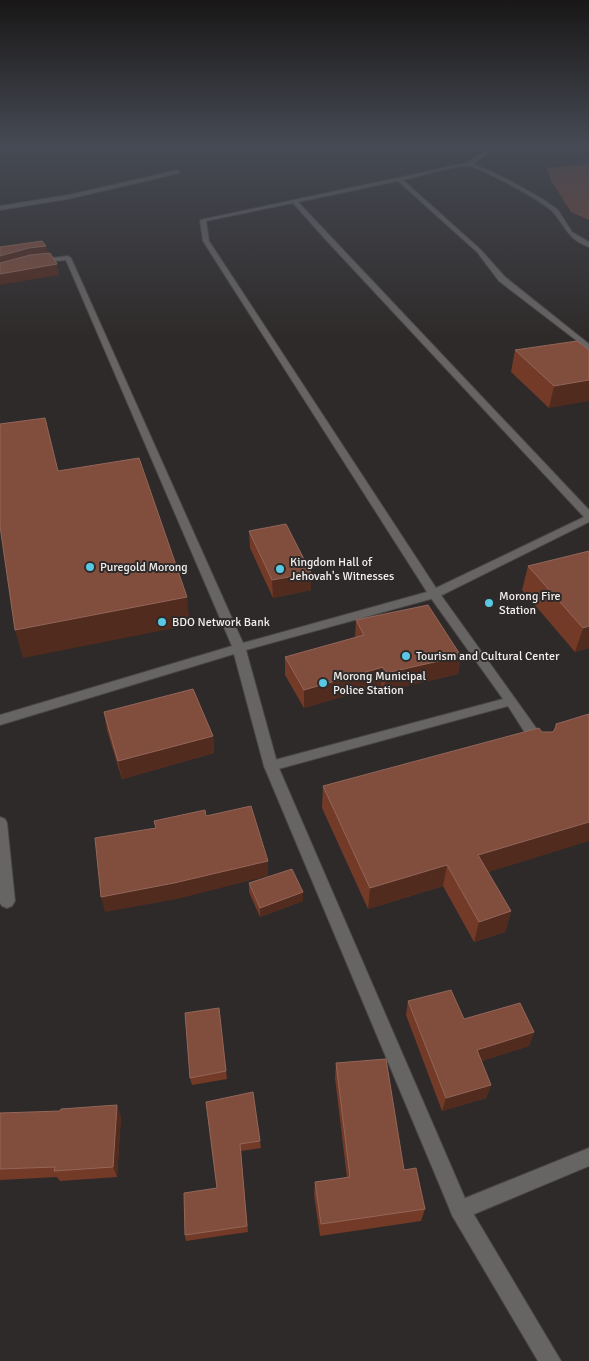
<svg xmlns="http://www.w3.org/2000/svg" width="589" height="1361" viewBox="0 0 589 1361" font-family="Signika,sans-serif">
	<rect width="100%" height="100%" fill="#2e2a29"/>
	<!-- green -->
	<polygon fill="#754334" points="589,164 589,220 571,212 552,182 546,168"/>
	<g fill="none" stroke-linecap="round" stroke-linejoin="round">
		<defs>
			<g id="service">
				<polygon points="434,590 438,591 544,739 546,743 544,747 534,747 508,706 271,771 266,770 264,766 266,762 271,761 503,699 428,594"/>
				<polygon points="589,1148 589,1166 460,1220 453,1217 450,1210 453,1203"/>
			</g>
			<g id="minor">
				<path d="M490 147H497L473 164 507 179 544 200 558 210 572 232 589 242V247C568 239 567 229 554 213 546 203 479 166 467 166 451 166 420 176 403 180L481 250 505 277 589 344V350L499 281 477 252 398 181 298 202 589 510V522L438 597 246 650 278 766 467 1203 561 1361H538L453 1217 264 766 234 654 0 725V715L232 646 66 260 38 263 35 261 36 260 68 256 71 258 243 643 427 592 203 241 200 220 467 163ZM293 203 326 240 584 517 436 588 209 241 206 221Z"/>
				<polygon points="178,170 180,173 68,199 0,210 0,206 68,195"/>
				<polygon points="0,817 5,819 7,823 15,901 12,906 7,908 2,906 0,903"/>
			</g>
		</defs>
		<!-- service casing -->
		<use href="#service" stroke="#494645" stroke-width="2"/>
		<!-- minor casing -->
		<use href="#minor" stroke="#494645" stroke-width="2"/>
		<!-- service -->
		<use href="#service" fill="#676464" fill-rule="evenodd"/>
		<!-- minor -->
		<use href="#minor" fill="#676464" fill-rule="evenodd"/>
	</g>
	<!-- wall -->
	<g fill="#743a28">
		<polygon points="577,341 549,408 511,372 515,350"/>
		<polygon points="249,531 311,590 273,598 250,548"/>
		<polygon points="589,551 589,648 575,652 522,590 528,566"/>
		<polygon points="356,620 461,656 458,674 384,691 381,685 304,708 285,675 285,657 355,638"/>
		<polygon points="104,712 213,736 214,753 122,779 107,730"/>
		<polygon points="589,714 488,872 511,911 505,932 474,942 443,886 368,909 322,808 323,786 542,732 553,732 556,724"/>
		<polygon points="249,883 303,892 303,901 260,917 249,892"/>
		<polygon points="408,1001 464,1019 534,1032 529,1046 481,1061 491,1085 486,1098 442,1111 406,1015"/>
		<polygon points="219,1008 227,1079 192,1085 190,1078"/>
		<polygon points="336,1063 425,1209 421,1221 320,1236 314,1195 315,1182 347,1178 335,1078"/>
		<polygon points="206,1102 260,1141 261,1148 241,1151 248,1232 186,1241 185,1235 217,1188"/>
		<polygon points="0,1113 121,1116 117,1177 60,1181 57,1177 0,1180"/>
	</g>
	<!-- shaded-wall -->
	<g fill="#522b1f">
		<polygon points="46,246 48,256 0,267 0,256 29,248"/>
		<polygon points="57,264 59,275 0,285 0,274"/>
		<polygon points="589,380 589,401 549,408 554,386"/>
		<polygon points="311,573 311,590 273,598 272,580"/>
		<polygon points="187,597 190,625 23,658 15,630"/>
		<polygon points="589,626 589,648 575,652 583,628"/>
		<polygon points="461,656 458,674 384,691 386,673"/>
		<polygon points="383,667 381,685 304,708 304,690"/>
		<polygon points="213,736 214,753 122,779 118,761"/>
		<polygon points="589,822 589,841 473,877 478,855"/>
		<polygon points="268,861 268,876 177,899 105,912 101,897"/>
		<polygon points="447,865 443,886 368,909 370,888"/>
		<polygon points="303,892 303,901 260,917 260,908"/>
		<polygon points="511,911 505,932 474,942 479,922"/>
		<polygon points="534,1032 529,1046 472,1064 477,1050"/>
		<polygon points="491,1085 486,1098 442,1111 446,1098"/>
		<polygon points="117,1105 121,1116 117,1177 113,1167"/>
	</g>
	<!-- building -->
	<g fill="#814d3d" stroke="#936659">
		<polygon points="42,241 46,246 29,248 0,256 0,247"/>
		<polygon points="50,253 57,264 0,274 0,263 30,255"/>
		<polygon points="577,341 589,350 589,380 554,386 515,350"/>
		<polygon points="45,418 58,471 139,458 187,597 15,630 0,526 0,424"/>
		<polygon points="286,524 311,573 272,580 249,531"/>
		<polygon points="589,551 589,626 583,628 528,566"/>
		<polygon points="428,605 461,656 386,673 383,667 304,690 285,657 364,635 356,620"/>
		<polygon points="193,689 213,736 118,761 104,712"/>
		<polygon points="589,714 589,822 478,855 511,911 479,922 447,865 370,888 323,786 539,728 542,732 553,732 556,727 556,724"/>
		<polygon points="251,806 268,861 174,883 101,897 95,838 156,828 154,821 205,810 206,816"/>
		<polygon points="292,869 303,892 260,908 249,883"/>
		<polygon points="451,990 464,1019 520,1003 534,1032 477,1050 491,1085 446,1098 408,1001"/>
		<polygon points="219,1008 226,1071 190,1078 185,1013"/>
		<polygon points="386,1059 404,1170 416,1168 425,1209 321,1224 315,1182 350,1177 336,1063"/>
		<polygon points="253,1092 260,1141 240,1144 247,1226 185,1235 184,1193 217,1188 206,1102"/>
		<polygon points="117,1105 113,1167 54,1171 55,1167 0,1169 0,1113 60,1111 61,1109"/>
	</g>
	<!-- sky -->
	<linearGradient id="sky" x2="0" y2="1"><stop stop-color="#191717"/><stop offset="0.43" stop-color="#464a54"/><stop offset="1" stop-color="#464a54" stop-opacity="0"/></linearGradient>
	<rect width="589" height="338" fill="url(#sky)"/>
	<!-- markers -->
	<g fill="#59c8e5" stroke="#2e2a29" stroke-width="2">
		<circle cx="90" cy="567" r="5"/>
		<circle cx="280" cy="569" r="5"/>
		<circle cx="489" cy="603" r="5"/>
		<circle cx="162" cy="622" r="5"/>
		<circle cx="406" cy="656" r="5"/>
		<circle cx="323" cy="683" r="5"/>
	</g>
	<g text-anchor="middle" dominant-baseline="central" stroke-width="4" stroke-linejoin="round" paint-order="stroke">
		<!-- poi labels -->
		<g font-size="12" fill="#f2efee" stroke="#2e2a29" text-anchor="start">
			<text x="290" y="562">Kingdom Hall of<tspan x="290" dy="14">Jehovah's Witnesses</tspan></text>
			<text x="100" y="567">Puregold Morong</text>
			<text x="499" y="596">Morong Fire<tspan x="499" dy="14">Station</tspan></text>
			<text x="172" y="622">BDO Network Bank</text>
			<text x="416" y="656">Tourism and Cultural Center</text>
			<text x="333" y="676">Morong Municipal<tspan x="333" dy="14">Police Station</tspan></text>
		</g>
	</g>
</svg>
